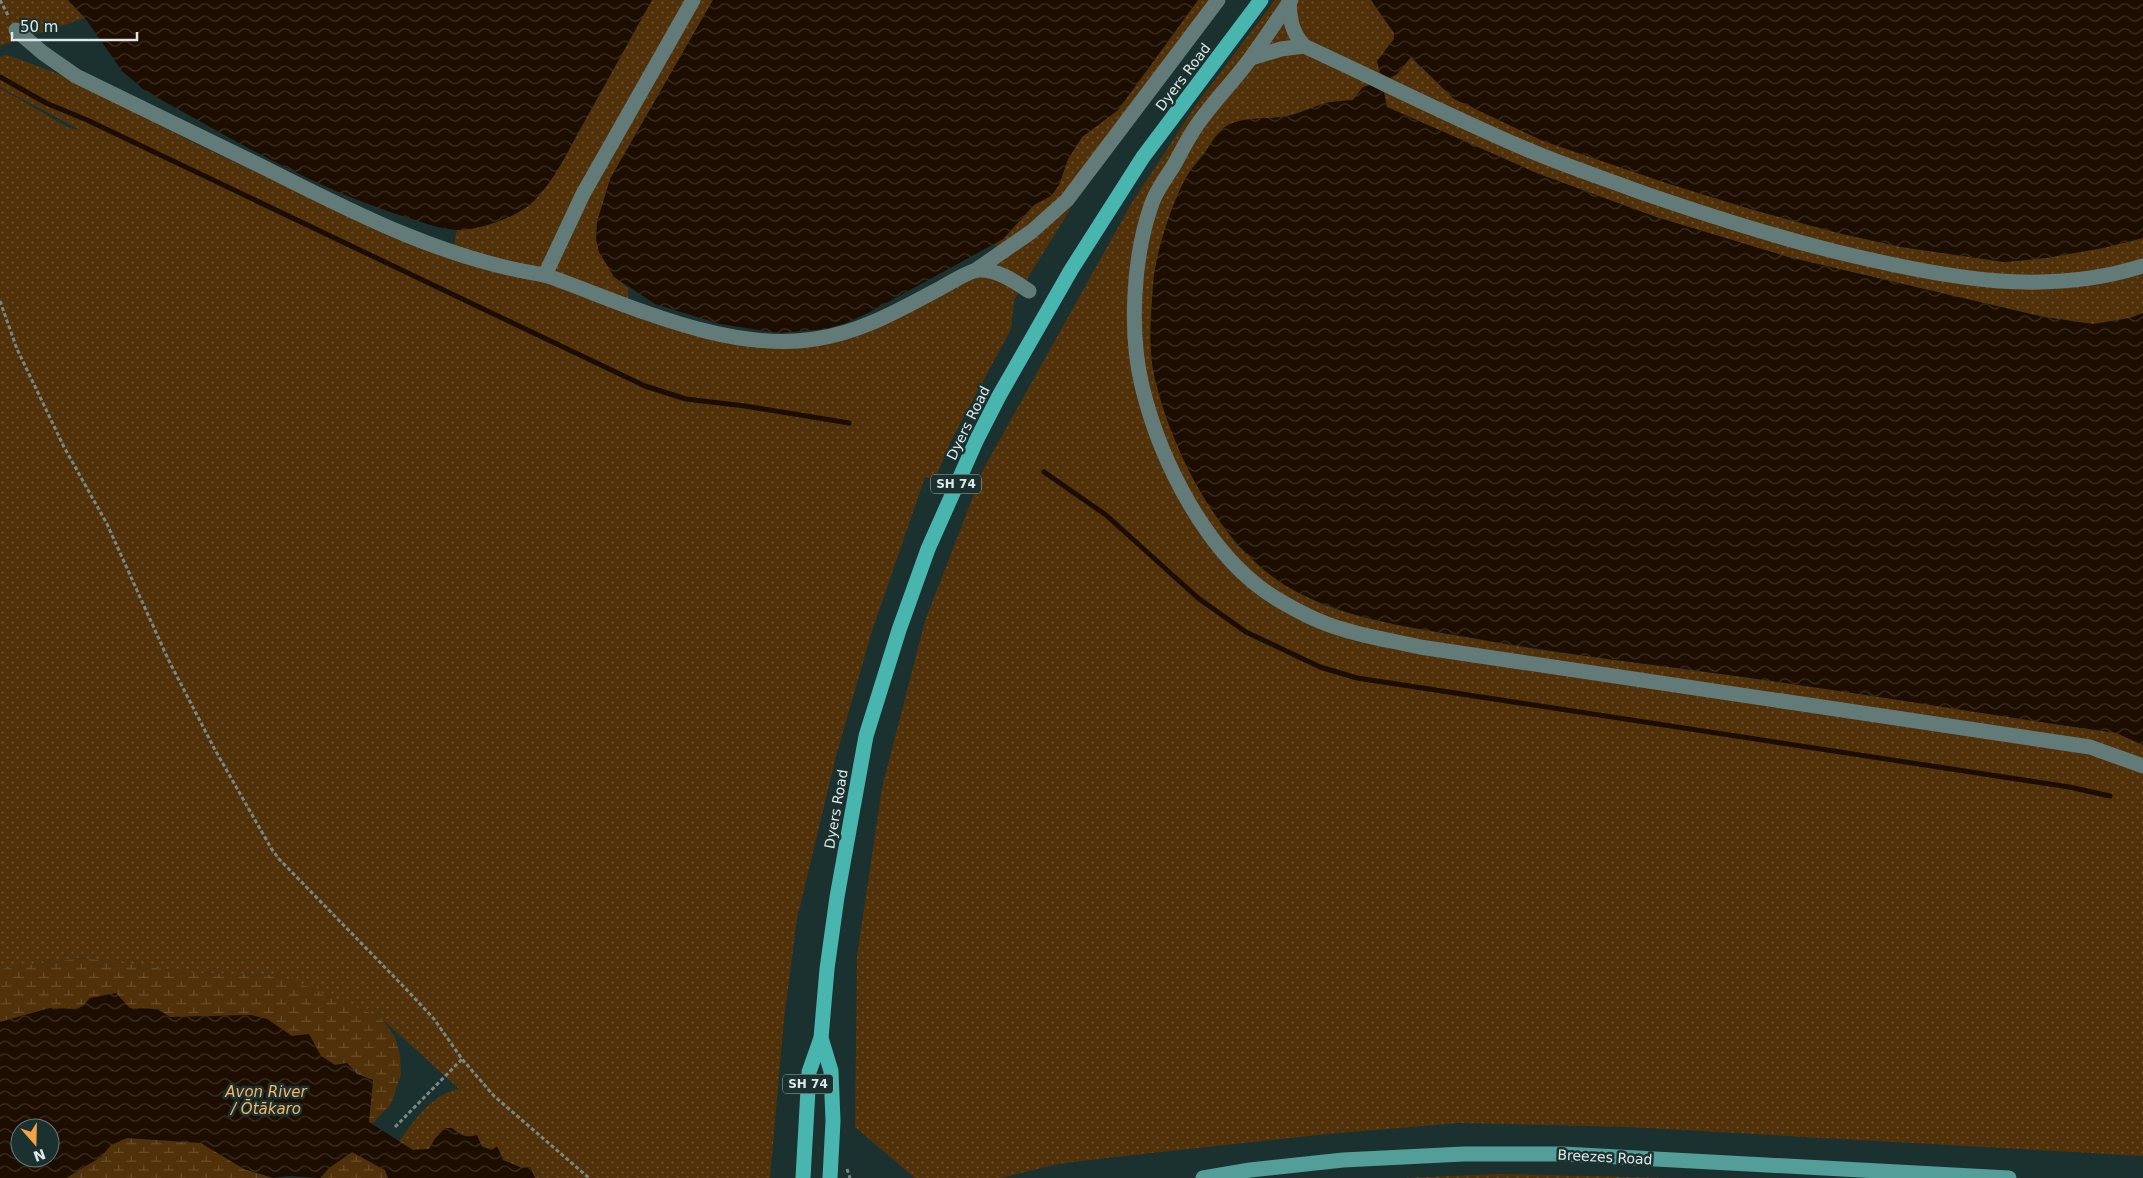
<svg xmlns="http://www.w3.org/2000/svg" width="2143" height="1178" viewBox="0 0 2143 1178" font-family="'DejaVu Sans',sans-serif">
	<defs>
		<pattern id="green-dots" width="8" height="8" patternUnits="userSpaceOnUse" patternTransform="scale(1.25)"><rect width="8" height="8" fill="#513109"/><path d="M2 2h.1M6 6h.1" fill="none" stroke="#694f2d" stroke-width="1.8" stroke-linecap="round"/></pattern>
		<pattern id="wetland-marsh" width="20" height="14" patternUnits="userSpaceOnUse" patternTransform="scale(1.25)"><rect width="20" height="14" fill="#513109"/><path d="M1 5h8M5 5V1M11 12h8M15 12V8" fill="none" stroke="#694f2d"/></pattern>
		<pattern id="water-waves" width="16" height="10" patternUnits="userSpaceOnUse" patternTransform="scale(1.25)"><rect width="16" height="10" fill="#1c0d00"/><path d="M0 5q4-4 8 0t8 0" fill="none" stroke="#3c3025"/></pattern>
	</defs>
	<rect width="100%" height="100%" fill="#1b312f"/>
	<!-- green -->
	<g fill="url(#green-dots)">
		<polygon points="0,0 68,0 85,18 0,46"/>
		<path d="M652 0H713L610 179 616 278 628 288 629 310 764 345 883 322 1067 206 1071 208 1014 300 1011 329 952 439 935 479 925 477 871 634 836 756 797 919 784 1019 770 1178H535L530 1167 522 1168 503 1160 499 1150C486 1150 481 1144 470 1138 463 1134 458 1134 452 1128H445L434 1140 429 1149 413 1150 399 1142C414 1120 432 1094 459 1089L381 1018 277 975 194 973 82 958 0 969V88L69 128 80 130 0 87V57L5 55 13 57 75 80 190 141 290 188 452 254 457 230C483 228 509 220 531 203 549 189 568 150 580 130 604 87 628 43 652 0Z"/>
		<polygon points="1198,0 1213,0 1051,209 998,250 994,244 1003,239 1034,205 1051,196 1059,185 1068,159 1082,137 1118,110"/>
		<polygon points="1275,0 1371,0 1394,33 1394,39 1377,61 1397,74 1411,57 1419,66 1750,209 1838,233 1901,247 2004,262 2046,258 2103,248 2143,238 2143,313 2130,318 2093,324 2044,317 1788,257 1656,217 1539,174 1387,107 1383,89 1363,87 1353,100 1333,102 1288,116 1250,120 1223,128 1190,171 1154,276 1150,340 1195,482 1235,543 1263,568 1285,585 1323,605 1361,617 1406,627 1540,650 1833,689 2117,733 2143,745 2143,1156 1629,1127 1459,1123 1327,1134 1106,1158 1058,1164 1001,1178 915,1178 855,1127 857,956 882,788 925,621 984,468 1131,204 1196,105"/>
		<polygon points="1500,1174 1670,1178 1402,1178"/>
	</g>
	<!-- wetland -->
	<g fill="url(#wetland-marsh)" fill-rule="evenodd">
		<polygon points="82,958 194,973 277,975 331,996 381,1018 395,1037 400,1055 401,1074 391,1104 372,1124 369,1122 373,1080 357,1074 347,1063 335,1065 321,1056 309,1034 292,1036 267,1019 251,1015 170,1017 157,1009 83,1006 74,1009 50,1008 0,1022 0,969"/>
		<path d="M0 1058 128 1138 201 1143 244 1169 273 1178H66L101 1157 110 1145 0 1178ZM20 1128H50V1158H20Z"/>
		<polygon points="352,1152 385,1170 388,1178 320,1178 329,1168"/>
	</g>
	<!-- water -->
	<g fill="url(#water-waves)" fill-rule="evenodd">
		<path d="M68 0H652C629 41 607 81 584 122 569 149 555 180 533 202 517 217 478 231 456 230 439 229 422 222 405 217 315 189 226 136 144 90L122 71 85 18Z"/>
		<polygon points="713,0 1198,0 1118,110 1082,137 1068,159 1059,185 1051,196 1034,205 1003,239 870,312 846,323 825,329 779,333 720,324 655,304 614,277 599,252 596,239 597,222 610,179"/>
		<polygon points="1371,0 2143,0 2143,238 2103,248 2046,258 2004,262 1901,247 1838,233 1750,209 1666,183 1543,141 1454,99 1411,57 1397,74 1390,78 1380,73 1377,61 1394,39 1394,33"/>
		<path d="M1374 84 1383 88 1387 107 1539 174 1656 217 1788 257 2044 317 2093 324 2130 318 2143 313V745L2116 733C1975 713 1834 689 1692 670 1614 660 1537 650 1461 636 1401 626 1340 617 1288 587 1220 547 1171 450 1154 375 1148 346 1151 315 1153 285 1155 255 1173 197 1190 171 1194 165 1200 160 1204 154 1211 144 1217 131 1228 125 1246 116 1268 120 1287 116 1302 113 1316 105 1330 102 1338 101 1345 101 1353 100L1363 87Z"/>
		<path d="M116 993 130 1008 157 1009 170 1017 251 1015 267 1019 292 1036 309 1034 321 1056 335 1065 347 1063 357 1074 373 1080 369 1122 413 1150 429 1149 434 1140 445 1128H452C460 1136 466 1138 477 1135L482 1147 492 1150 497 1146 503 1160 522 1168 530 1167 535 1178H388L385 1170 352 1152 329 1168 320 1178 289 1176 273 1178 244 1169 201 1143 127 1138 111 1145 101 1157 66 1178H0V1022L50 1008 74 1009 83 1006 90 998ZM20 1128H50V1158H20Z"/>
	</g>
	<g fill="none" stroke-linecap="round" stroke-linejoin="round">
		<!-- stream -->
		<g stroke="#1c0d00" stroke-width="5">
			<polyline points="0,77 46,103 87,120 645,386 686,399 745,406 849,423"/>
			<polyline points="1044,472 1106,515 1198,598 1246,632 1320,667 1357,678 2069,787 2110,796"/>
		</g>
		<!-- path -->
		<g stroke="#778987" stroke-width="3" stroke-dasharray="4 2.5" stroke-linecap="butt">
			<polyline points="0,0 9,17"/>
			<polyline points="0,301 17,349 64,447 107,524 168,659 214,748 271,848 279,859 404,987 434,1019 462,1059 494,1096 589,1178"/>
			<polyline points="395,1127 462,1059"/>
			<polyline points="847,1169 850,1178"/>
		</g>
		<!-- minor -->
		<g stroke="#637b78" stroke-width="15">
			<path d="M693 0 583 194 545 275C627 304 726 353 815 339 859 333 898 311 937 290 947 285 968 271 978 270 997 269 1014 281 1029 291"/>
			<path d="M1291 0C1277 20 1264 40 1250 59 1233 82 1213 102 1197 125 1188 138 1181 152 1174 165 1166 178 1155 192 1151 206 1133 258 1129 332 1142 386 1160 461 1208 558 1277 599 1297 611 1320 623 1342 629 1367 637 1394 641 1420 647L2090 747 2143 766"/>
			<path d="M1289 2C1290 21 1292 32 1304 46"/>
			<path d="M16 30 43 53 76 76C140 107 203 138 267 169 356 214 446 260 545 275"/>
			<path d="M1251 58 1281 49 1304 46C1378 80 1451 117 1526 149 1565 166 1606 179 1646 194 1713 217 1781 239 1850 255 1947 278 2046 297 2143 266"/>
			<polyline points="976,270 1031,232 1067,200 1218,0"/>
		</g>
		<!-- major -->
		<polyline stroke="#539e98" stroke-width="15" points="1203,1178 1250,1170 1343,1160 1464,1154 1563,1154 2009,1178"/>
		<!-- highway -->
		<g stroke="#48b6ae" stroke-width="15">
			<polyline points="821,1038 831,1071 833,1121 830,1178"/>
			<polyline points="803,1178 809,1072 821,1038 827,969 837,897 866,736 899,630 928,549 977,439 999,396 1071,270 1143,157 1261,0"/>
		</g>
	</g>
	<g text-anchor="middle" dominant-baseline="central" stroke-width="5" stroke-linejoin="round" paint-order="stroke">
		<!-- shield labels -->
		<g fill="#1b312f" stroke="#a2b2b0" stroke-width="1">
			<rect x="931" y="474.5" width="50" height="19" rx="4"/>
			<rect x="783" y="1074.5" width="50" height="19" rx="4"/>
		</g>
		<g font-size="12" font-weight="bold" fill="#dce9e8">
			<text x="956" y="484">SH 74</text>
			<text x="808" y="1084">SH 74</text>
		</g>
		<!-- street labels -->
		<g font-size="14" fill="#dce9e8" stroke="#1b312f">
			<text transform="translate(1183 77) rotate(-53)">Dyers Road</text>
			<text transform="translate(968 423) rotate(-64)">Dyers Road</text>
			<text transform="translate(836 809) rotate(-80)">Dyers Road</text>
			<text transform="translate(1605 1157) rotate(3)">Breezes Road</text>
		</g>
		<!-- water labels -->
		<g font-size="15" font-style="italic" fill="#fbb364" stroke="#1b312f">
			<text x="266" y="1092">Avon River<tspan x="266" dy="17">/ Ōtākaro</tspan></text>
		</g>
	</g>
	<!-- north arrow -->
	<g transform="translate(35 1143) rotate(160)"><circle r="24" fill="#1b312f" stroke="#687b79"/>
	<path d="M0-4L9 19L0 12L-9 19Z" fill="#f4a344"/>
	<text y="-8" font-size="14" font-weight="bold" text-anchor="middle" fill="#dce9e8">N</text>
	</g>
	<!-- scale -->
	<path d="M12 32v8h125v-8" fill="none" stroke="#dce9e8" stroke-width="2.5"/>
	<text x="20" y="32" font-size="15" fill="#dce9e8" stroke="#1b312f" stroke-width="4" paint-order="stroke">50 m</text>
</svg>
